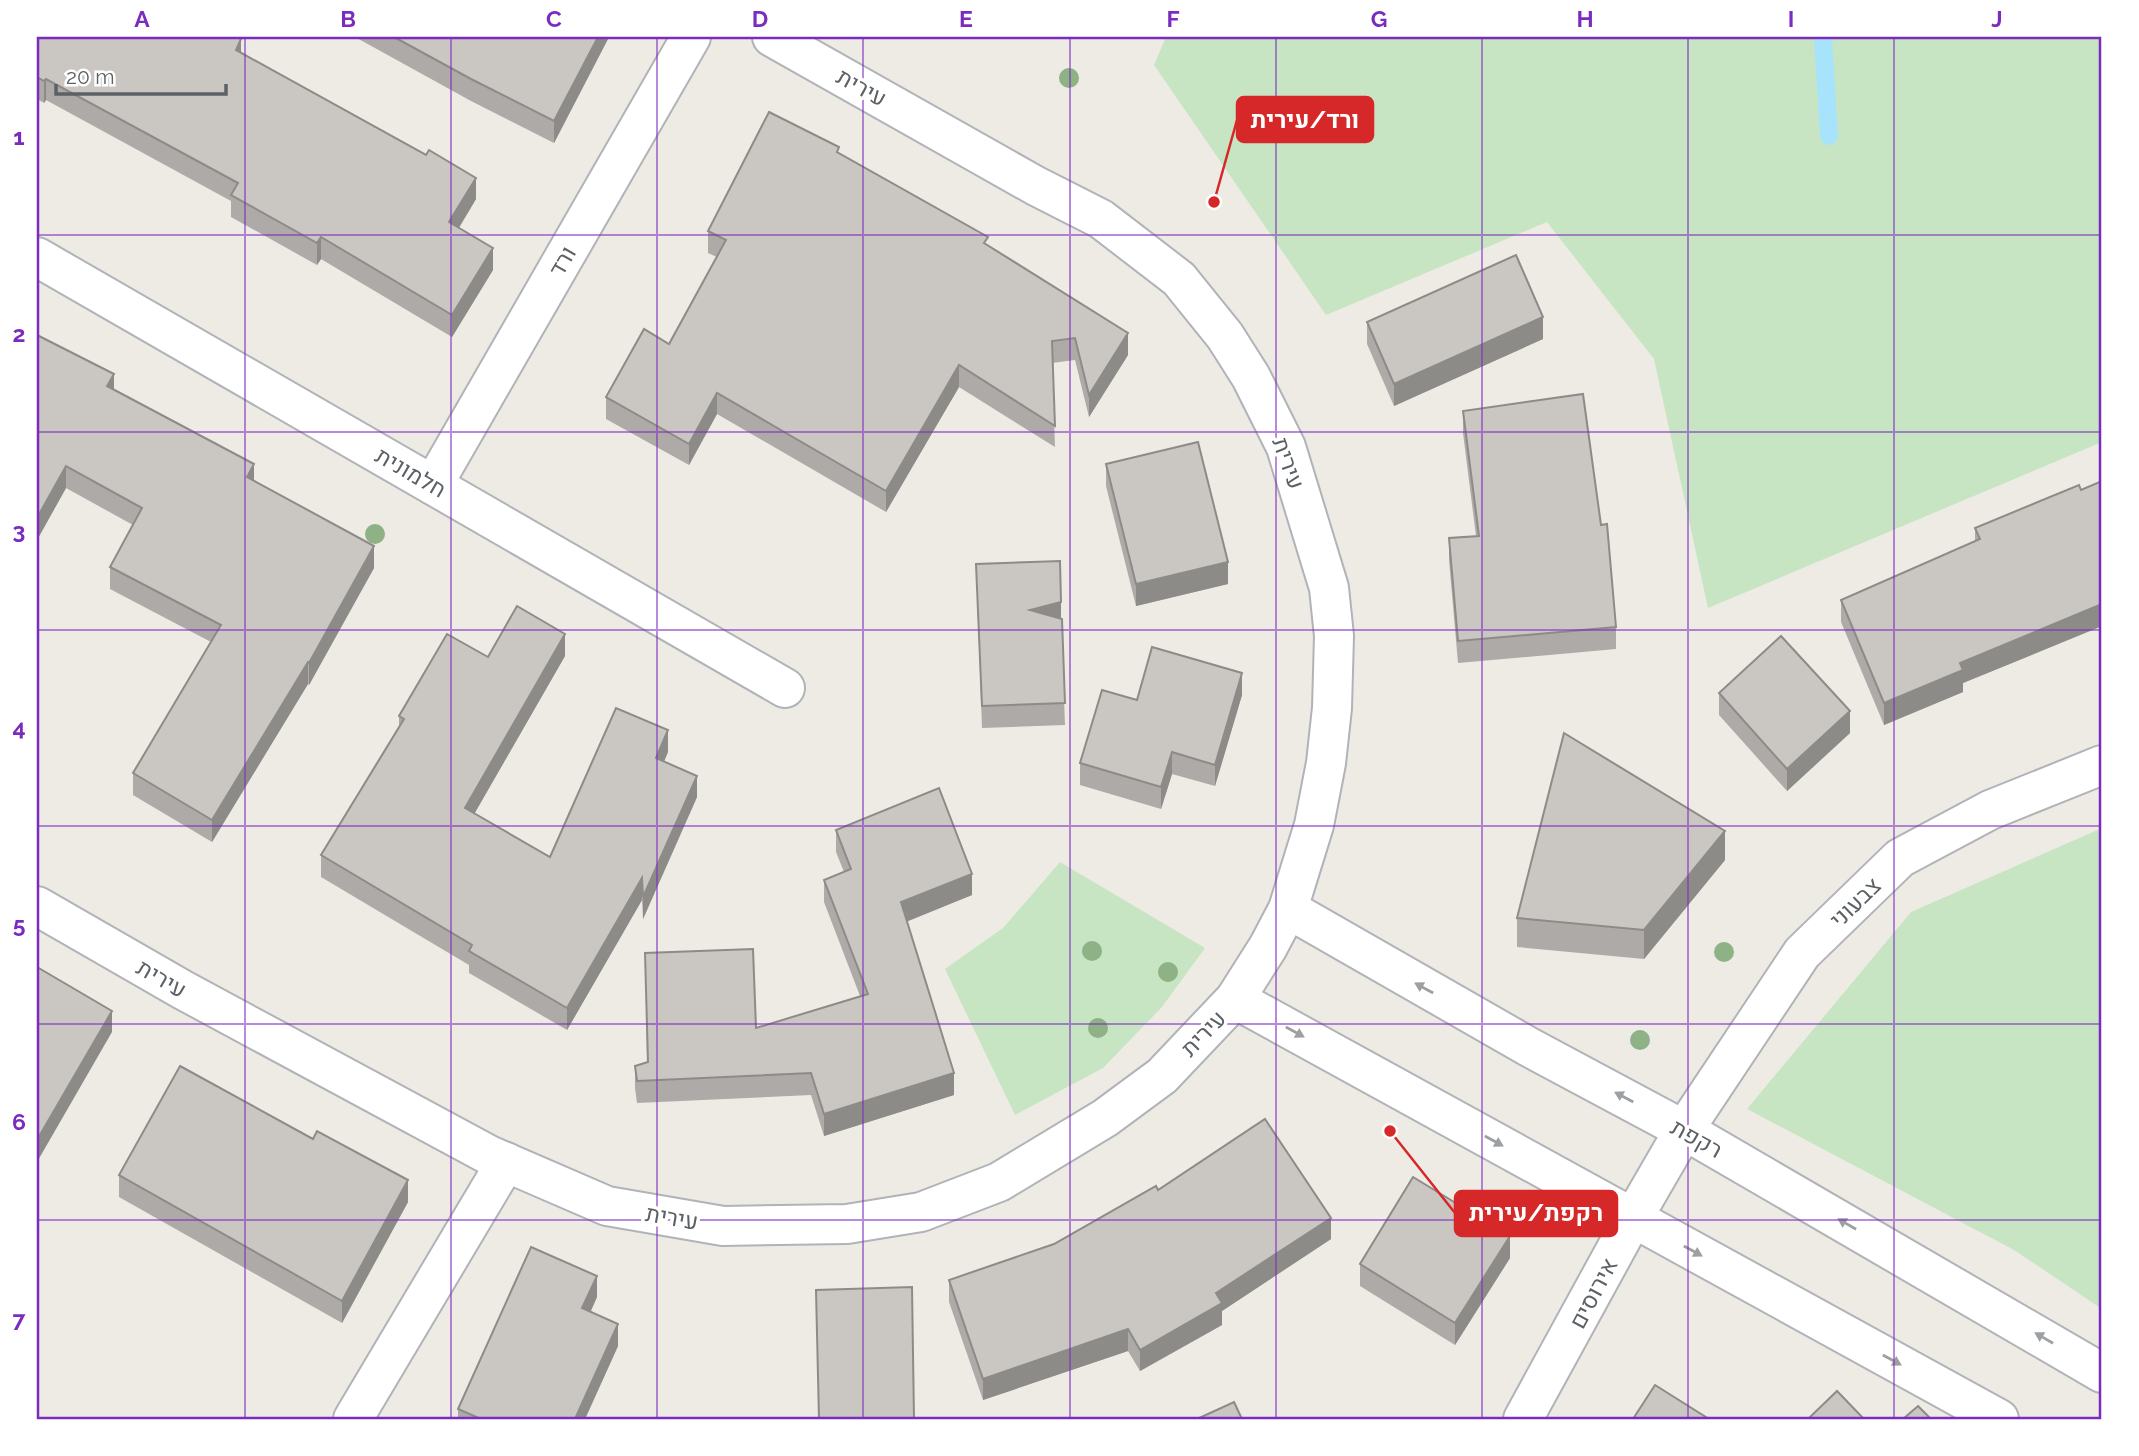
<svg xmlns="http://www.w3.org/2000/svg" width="2139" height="1456" viewBox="0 0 2139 1456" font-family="Raleway,Heebo,sans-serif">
	<rect width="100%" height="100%" fill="#eeebe5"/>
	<!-- green -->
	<g fill="#c7e5c2">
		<polygon points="1166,37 2102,37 2102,442 1708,608 1654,359 1547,222 1326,315 1154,65"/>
		<polygon points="2102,828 2102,1309 2014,1250 1747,1109 1911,912"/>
		<polygon points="1060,862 1205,948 1162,1007 1103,1068 1015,1115 945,969 1003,928"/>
	</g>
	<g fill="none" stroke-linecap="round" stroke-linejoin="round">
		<!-- stream -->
		<polyline stroke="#a7e4fc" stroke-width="18" points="1823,37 1829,136"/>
		<defs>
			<g id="street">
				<polyline points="37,257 785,688"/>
				<polyline points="433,485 691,37"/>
				<polyline points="37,906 183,990 489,1155 607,1206 723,1226 847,1224 921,1212 999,1182 1105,1118 1162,1076 1235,999 1268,947 1288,909 1314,825 1326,763 1332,708 1334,636 1329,588 1286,447 1251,377 1225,336 1179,279 1101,219 1036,186 772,37"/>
				<polyline points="1288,909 1529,1047 1684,1130 2102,1373"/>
				<polyline points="1235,999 1999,1419"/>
				<polyline points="353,1419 506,1162"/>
				<polyline points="1523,1419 1633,1218 1684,1130 1802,953 1900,858 1990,810 2102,765"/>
			</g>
		</defs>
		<!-- street casing -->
		<use href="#street" stroke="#b0b3b7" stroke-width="42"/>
		<!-- street -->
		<use href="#street" stroke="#fff" stroke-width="38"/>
	</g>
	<!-- trees -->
	<g fill="#8eb185">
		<circle cx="1069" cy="78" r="10"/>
		<circle cx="375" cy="534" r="10"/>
		<circle cx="1092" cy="951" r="10"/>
		<circle cx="1724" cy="952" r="10"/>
		<circle cx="1168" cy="972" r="10"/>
		<circle cx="1098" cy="1028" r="10"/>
		<circle cx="1640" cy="1040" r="10"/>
	</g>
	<!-- wall -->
	<g fill="#aeaaa7">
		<polygon points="37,37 241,53 476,199 459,228 493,270 452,337 321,259 317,265 231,217 231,201 46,100 44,103 37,99"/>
		<polygon points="355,37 609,37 554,143 471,101"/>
		<polygon points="839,154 988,245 1128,355 1089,417 1075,360 1052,363 1055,447 959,387 886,512 717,414 689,465 606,419 606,397 669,344 717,257 708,253 708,231"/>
		<polygon points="1367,322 1543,339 1394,406 1367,344"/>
		<polygon points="37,335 114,389 254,480 374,568 309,685 308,684 212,842 133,795 133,773 211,642 110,589 110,567 133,525 66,488 37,540"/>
		<polygon points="1463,411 1601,525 1616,627 1616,649 1458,663 1449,560 1449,538 1476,536 1463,433"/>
		<polygon points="1106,464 1228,584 1136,606 1106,486"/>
		<polygon points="2102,481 2102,626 1963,683 1963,692 1884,725 1841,622 1841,600 1975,542 1975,528 2081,490"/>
		<polygon points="976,564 1061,619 1065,725 982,728"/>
		<polygon points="565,656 474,814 550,857 668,752 664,761 697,797 643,919 642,900 567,1030 469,973 469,965 321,877 321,855 399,726 399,716 488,657"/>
		<polygon points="1719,693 1850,733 1787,791 1719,715"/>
		<polygon points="1242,695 1215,786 1172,774 1161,809 1080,785 1080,763 1137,700"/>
		<polygon points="836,830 972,895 907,921 954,1095 824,1136 811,1095 637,1103 635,1088 635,1066 647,1062 645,953 756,1028 860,996 824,902 824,880 844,872 836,852"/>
		<polygon points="1725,860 1644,959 1517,947 1517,918"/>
		<polygon points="119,1175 408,1202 342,1323 119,1197"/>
		<polygon points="1158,1190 1331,1239 1222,1311 1222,1325 1140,1371 1128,1351 983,1400 949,1302 949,1280 1054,1244"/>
		<polygon points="1510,1258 1455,1345 1360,1286 1360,1264"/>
		<polygon points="597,1297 591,1311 618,1346 585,1419 458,1419 458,1409"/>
	</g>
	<!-- shaded-wall -->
	<g fill="#8d8b88">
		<polygon points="598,37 609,37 554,143 554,121"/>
		<polygon points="241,39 241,61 236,50"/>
		<polygon points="46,79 46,100 44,103 44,81"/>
		<polygon points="476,178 476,199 449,244 449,222"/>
		<polygon points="321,237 321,259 317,265 317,243"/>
		<polygon points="493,248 493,270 452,337 452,315"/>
		<polygon points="1543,317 1543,339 1394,406 1394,384"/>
		<polygon points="1128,333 1128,355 1089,417 1089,395"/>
		<polygon points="959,365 959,387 886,512 886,491"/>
		<polygon points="114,374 114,396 107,386"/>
		<polygon points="717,393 717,414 689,465 689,444"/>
		<polygon points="254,464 254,486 247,477"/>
		<polygon points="66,466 66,488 37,540 37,518"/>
		<polygon points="374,546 374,568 309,685 309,663"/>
		<polygon points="1228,562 1228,584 1136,606 1136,584"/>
		<polygon points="1061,602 1061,624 1030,610"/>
		<polygon points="2102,604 2102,626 1963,683 1963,692 1884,725 1884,703 1960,663"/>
		<polygon points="565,634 565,656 465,830 465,808"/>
		<polygon points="308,662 308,684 212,842 212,820"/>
		<polygon points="1242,673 1242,695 1215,786 1215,765"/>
		<polygon points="1850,711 1850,733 1787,791 1787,769"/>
		<polygon points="668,730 668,752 656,780 656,758"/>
		<polygon points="1172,752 1172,774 1161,809 1161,787"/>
		<polygon points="697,776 697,797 643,919 643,897"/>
		<polygon points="1725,831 1725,860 1644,959 1644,930"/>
		<polygon points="972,874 972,895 901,924 901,902"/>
		<polygon points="642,878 642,900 567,1030 567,1008"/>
		<polygon points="112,1011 112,1032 37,1162 37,1140"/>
		<polygon points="954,1073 954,1095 824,1136 824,1114"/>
		<polygon points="408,1180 408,1202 342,1323 342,1301"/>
		<polygon points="1331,1218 1331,1239 1222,1311 1222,1325 1140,1371 1140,1350 1216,1293"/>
		<polygon points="1510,1236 1510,1258 1455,1345 1455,1323"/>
		<polygon points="597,1276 597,1297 582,1330 582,1308"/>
		<polygon points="618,1324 618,1346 585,1419 575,1419"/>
		<polygon points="1128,1329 1128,1351 983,1400 983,1379"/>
	</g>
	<!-- building -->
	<g fill="#cac6c2" stroke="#8d8b88" stroke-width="2">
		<polygon points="37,37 237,37 241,39 236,50 426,155 429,150 476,178 449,222 493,248 452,315 321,237 317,243 231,195 238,183 46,79 44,81 37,77"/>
		<polygon points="394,37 598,37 554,121 471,79"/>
		<polygon points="769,112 839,147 837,152 988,237 984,243 1128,333 1089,395 1075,338 1052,341 1055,426 959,365 886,491 717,393 689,444 606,397 644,329 669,344 726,240 708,231"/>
		<polygon points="1516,255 1543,317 1394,384 1367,322"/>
		<polygon points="37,335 114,374 107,386 254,464 247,477 374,546 309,663 308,662 212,820 133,773 221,625 110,567 142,508 66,466 37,518"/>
		<polygon points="1583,394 1601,525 1607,524 1616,627 1458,641 1449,538 1479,536 1463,411"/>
		<polygon points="1198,442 1228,562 1136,584 1106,464"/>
		<polygon points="2102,481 2102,604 1960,663 1963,670 1884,703 1841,600 1980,539 1975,528 2079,485 2081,490"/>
		<polygon points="1060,561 1061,602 1030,610 1062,619 1065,703 982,706 976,564"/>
		<polygon points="517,606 565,634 465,808 550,857 616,708 668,730 656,758 697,776 643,897 642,878 567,1008 469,951 472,945 321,855 404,719 399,716 447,634 488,657"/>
		<polygon points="1781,636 1850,711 1787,769 1719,693"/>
		<polygon points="1152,647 1242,673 1215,765 1172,752 1161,787 1080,763 1102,690 1137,700"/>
		<polygon points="1564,733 1725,831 1644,930 1517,918"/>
		<polygon points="939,788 972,874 901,902 954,1073 824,1114 811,1073 637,1081 635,1066 648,1062 645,953 753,949 756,1028 868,994 824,880 851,869 836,830"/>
		<polygon points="37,967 112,1011 37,1140"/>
		<polygon points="180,1066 313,1139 317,1131 408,1180 342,1301 119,1175"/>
		<polygon points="1265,1119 1331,1218 1216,1293 1222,1303 1140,1350 1128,1329 983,1379 949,1280 1054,1244 1156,1186 1158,1190"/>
		<polygon points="1413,1177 1510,1236 1455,1323 1360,1264"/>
		<polygon points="531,1247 597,1276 582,1308 618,1324 575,1419 481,1419 458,1409"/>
		<polygon points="912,1287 914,1419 819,1419 816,1290"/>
		<polygon points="1655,1385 1709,1419 1633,1419"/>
		<polygon points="1837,1391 1864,1419 1808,1419"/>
		<polygon points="1234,1402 1242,1419 1197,1419"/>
		<polygon points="1918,1406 1931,1419 1903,1419"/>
	</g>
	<!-- one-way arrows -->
	<defs><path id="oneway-solid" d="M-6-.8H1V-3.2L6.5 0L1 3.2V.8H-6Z" transform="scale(1.75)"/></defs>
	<g fill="#9da0a3">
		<use href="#oneway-solid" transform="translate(1424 988) rotate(-151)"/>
		<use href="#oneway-solid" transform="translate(1295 1032) rotate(29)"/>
		<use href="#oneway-solid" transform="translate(1624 1097) rotate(-152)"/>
		<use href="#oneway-solid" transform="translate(1494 1141) rotate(29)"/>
		<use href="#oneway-solid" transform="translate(1847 1224) rotate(-150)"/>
		<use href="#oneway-solid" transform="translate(1693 1251) rotate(29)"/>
		<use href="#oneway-solid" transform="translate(2044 1338) rotate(-150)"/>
		<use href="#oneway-solid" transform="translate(1892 1360) rotate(29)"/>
	</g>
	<!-- grid -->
	<path fill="none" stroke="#7b2cbf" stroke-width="2" stroke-opacity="0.55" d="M245 37V1419M451 37V1419M657 37V1419M863 37V1419M1070 37V1419M1276 37V1419M1482 37V1419M1688 37V1419M1894 37V1419M37 235H2102M37 432H2102M37 630H2102M37 826H2102M37 1024H2102M37 1220H2102"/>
	<g text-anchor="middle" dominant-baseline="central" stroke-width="7" stroke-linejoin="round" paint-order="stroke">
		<!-- street labels -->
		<g font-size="23" fill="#5c6165" stroke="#fff">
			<text transform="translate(862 87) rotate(29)">עירית</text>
			<text transform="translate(562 261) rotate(-60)">ורד</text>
			<text transform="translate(1289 463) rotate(70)">עירית</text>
			<text transform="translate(411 472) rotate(30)">חלמונית</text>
			<text transform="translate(1855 902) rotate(-44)">צבעוני</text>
			<text transform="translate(162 978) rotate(30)">עירית</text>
			<text transform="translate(1203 1033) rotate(-46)">עירית</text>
			<text transform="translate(1697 1138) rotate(29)">רקפת</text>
			<text transform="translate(672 1217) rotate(10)">עירית</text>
			<text transform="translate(1593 1293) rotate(-62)">אירוסים</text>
		</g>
	</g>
	<!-- callouts -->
	<path fill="none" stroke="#d62828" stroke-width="2.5" d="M1214 202L1237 120M1390 1131L1455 1213"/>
	<g fill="#d62828" stroke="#fff" stroke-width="2.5">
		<circle cx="1214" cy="202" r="7"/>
		<circle cx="1390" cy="1131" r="7"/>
	</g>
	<g fill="#d62828" stroke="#d62828" stroke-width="2.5">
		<rect x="1237" y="97" width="136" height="45" rx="7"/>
		<rect x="1455" y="1191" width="162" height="45" rx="7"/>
	</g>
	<g font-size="24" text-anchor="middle" font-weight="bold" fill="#fff">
		<text x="1305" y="128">ורד/עירית</text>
		<text x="1536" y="1221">רקפת/עירית</text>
	</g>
	<!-- border -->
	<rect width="2139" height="1456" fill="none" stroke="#ffffff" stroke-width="77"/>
	<!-- scale -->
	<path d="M56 84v10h170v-10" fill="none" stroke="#5c6165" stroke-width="3.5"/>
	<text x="66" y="84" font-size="21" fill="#5c6165" stroke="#ffffff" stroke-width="5" paint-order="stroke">20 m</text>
	<rect x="38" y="38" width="2062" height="1380" fill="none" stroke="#7b2cbf" stroke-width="2.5"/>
	<g font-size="23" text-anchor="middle" font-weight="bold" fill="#7b2cbf">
		<text x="142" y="27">A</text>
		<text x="348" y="27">B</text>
		<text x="554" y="27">C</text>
		<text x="760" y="27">D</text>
		<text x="966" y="27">E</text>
		<text x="1173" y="27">F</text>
		<text x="1379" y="27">G</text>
		<text x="1585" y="27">H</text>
		<text x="1791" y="27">I</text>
		<text x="1997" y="27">J</text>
		<text x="19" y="145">1</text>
		<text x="19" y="342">2</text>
		<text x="19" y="539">3</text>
		<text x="19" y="736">4</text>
		<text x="19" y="933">5</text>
		<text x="19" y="1130">6</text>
		<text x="19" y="1327">7</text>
	</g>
</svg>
